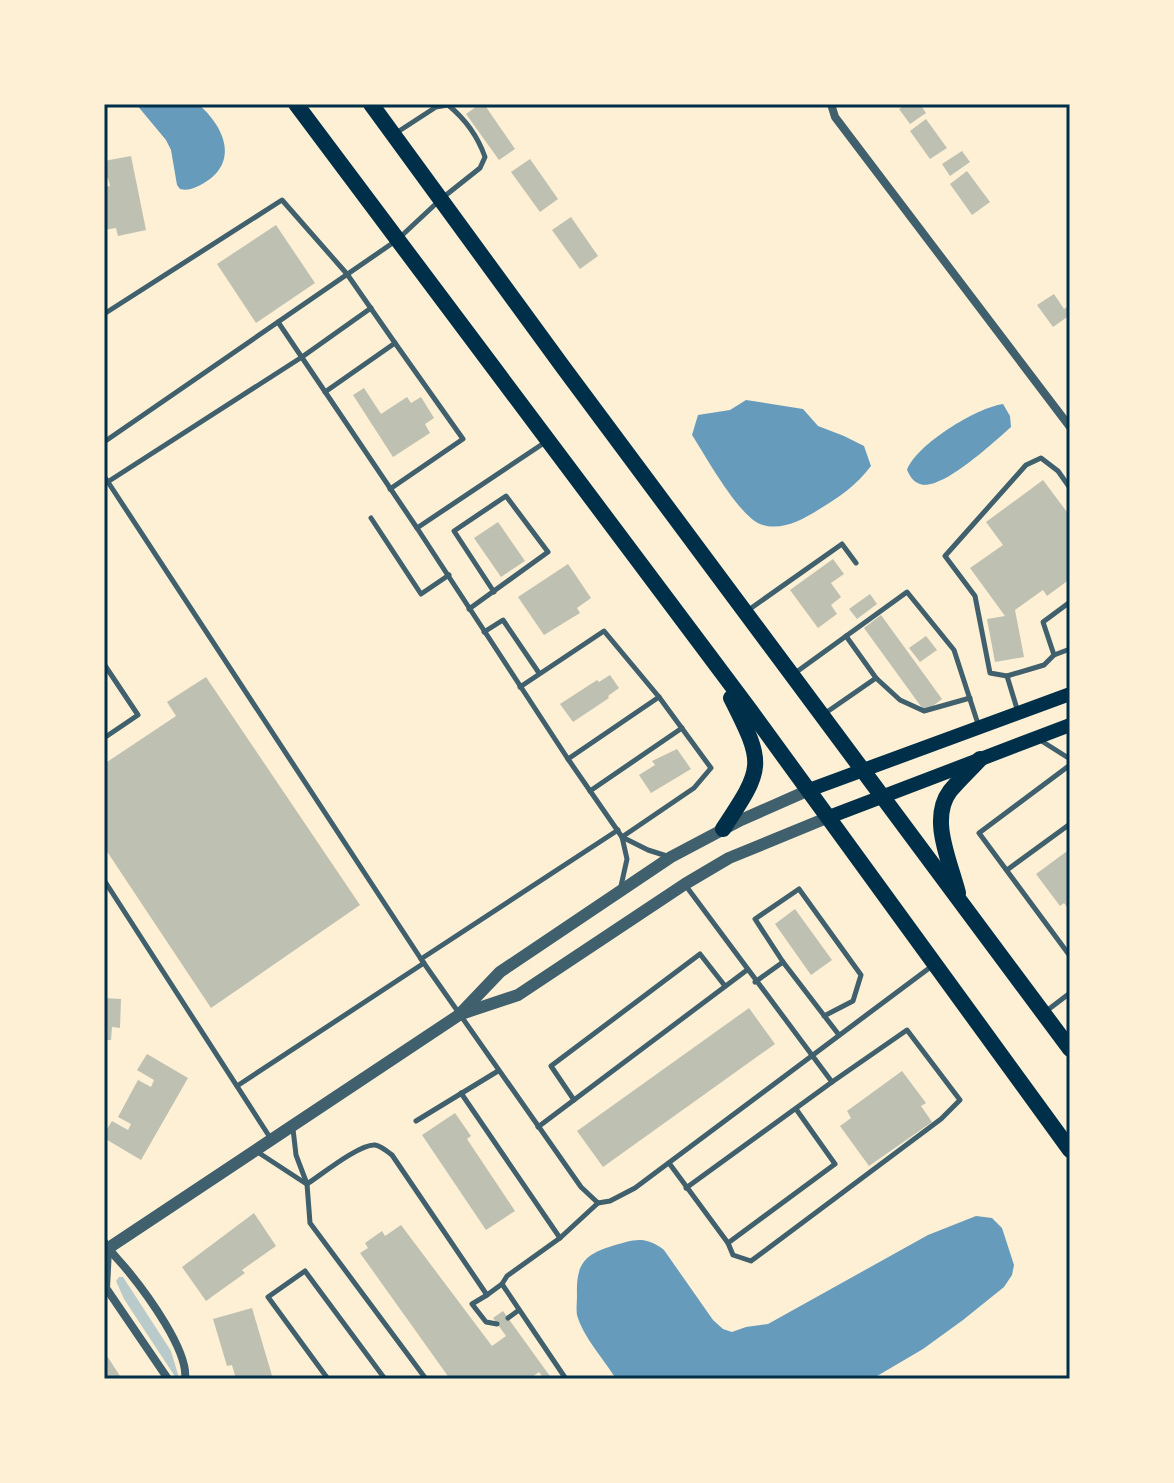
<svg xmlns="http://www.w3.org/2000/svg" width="1174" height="1483" viewBox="0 0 1174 1483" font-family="Commissioner,sans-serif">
	<rect width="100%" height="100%" fill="#fdf0d5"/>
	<!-- green -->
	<polygon fill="#b9caca" points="119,1277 123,1277 171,1351 179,1378 176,1378 124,1299 116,1281"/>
	<!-- water -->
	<g fill="#669bbc">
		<path d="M136 104H198C224 126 240 162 204 183 195 188 189 191 180 189L177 185 171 150 166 140Z"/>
		<path d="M746 400 803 409 818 426 844 436 864 446 871 466C856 486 839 497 818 510 802 520 780 532 760 524 738 515 705 455 692 435L698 415 730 410Z"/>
		<path d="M1003 404 1010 416 1011 427C995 441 941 492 920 484 913 482 910 476 907 470 917 444 976 408 1003 404Z"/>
		<path d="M976 1216 992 1218 1002 1228 1014 1265 1012 1275 1004 1287 963 1320 923 1349 872 1379H616C604 1359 583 1337 577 1315 576 1309 577 1302 577 1296 576 1265 583 1255 612 1246 634 1240 644 1235 664 1250L713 1320 723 1329 732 1332 746 1327 768 1324 928 1235Z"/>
	</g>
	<!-- building -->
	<g fill="#bec0b2">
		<polygon points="480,104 484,104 515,149 499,160 466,114"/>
		<polygon points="906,104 920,104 926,113 910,124 899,109"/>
		<polygon points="926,119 947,148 930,159 910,131"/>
		<polygon points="962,151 970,162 950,176 942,164"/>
		<polygon points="131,156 146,230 118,236 116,228 104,230 104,187 110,186 108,178 104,179 104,161"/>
		<polygon points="530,159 558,199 540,212 511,172"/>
		<polygon points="967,171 990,202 972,215 950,184"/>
		<polygon points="571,217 598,256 580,269 552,230"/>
		<polygon points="276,225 315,283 256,323 217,264"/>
		<polygon points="1054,294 1064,309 1070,305 1070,315 1053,327 1037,305"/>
		<polygon points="364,388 381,414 407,397 411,403 421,397 434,418 425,424 430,433 393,457 353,395"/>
		<polygon points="1043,480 1070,516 1070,579 1047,596 1043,590 1015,610 1024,657 995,662 987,619 1005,616 970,568 1003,545 986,522"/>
		<polygon points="498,522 525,561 501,577 474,538"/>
		<polygon points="833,559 844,574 831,583 841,597 831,605 837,614 818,628 790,590"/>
		<polygon points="568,564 591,598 577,608 580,613 544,635 518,597"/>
		<polygon points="870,594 877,604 857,619 849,609"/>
		<polygon points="881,615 942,699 925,712 864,628"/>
		<polygon points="926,636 937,650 920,662 909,648"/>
		<polygon points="610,675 619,688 608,696 609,698 573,722 560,704 597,680 599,682"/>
		<polygon points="206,677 360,905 211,1008 104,847 104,764 176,716 167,702"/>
		<polygon points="677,749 691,769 651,793 639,775 655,765 652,761"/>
		<polygon points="1070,849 1070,911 1064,903 1060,906 1036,874"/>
		<polygon points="795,909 832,960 811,975 775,924"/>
		<polygon points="104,998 121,999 120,1028 112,1027 111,1040 104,1040"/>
		<polygon points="749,1008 775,1044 603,1167 577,1131"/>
		<polygon points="147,1054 188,1078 141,1160 104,1138 104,1134 112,1121 128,1130 131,1124 118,1117 138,1080 151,1087 154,1080 137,1070"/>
		<polygon points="902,1071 926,1103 921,1106 932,1122 869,1166 840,1126 851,1118 847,1111"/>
		<polygon points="455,1113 471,1136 467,1139 515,1211 486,1230 422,1135"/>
		<polygon points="254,1213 276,1246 242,1270 245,1273 206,1301 182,1267"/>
		<polygon points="401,1225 492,1346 506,1336 493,1318 503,1311 552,1379 544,1379 539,1372 529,1379 450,1379 360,1253 368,1248 365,1243 382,1231 385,1236"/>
		<polygon points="252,1308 273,1379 236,1379 232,1365 227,1366 213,1319"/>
		<polygon points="107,1356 122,1379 104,1379 104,1358"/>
	</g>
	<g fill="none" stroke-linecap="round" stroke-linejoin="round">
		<!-- service -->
		<g stroke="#3f606c" stroke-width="5">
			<polyline points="104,314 282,200 347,274 395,343 325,392"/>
			<polyline points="278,322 417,528"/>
			<polyline points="547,441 417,528 568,759 622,837 627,859 621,886"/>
			<path d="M104 442 397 240 441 199 480 168 485 157C478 137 464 118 448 105L436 107 396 133"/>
			<polyline points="104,476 421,959 581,1187 598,1203 610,1201 635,1188 932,966"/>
			<polyline points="106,483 302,357 371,308"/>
			<polyline points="390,489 463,439 395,343"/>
			<polyline points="371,518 421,594 449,575"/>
			<polyline points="1070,602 1043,622 1054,655 1070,649"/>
			<polyline points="469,609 548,552 506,496 454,531 494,592"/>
			<polyline points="747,611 842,544 856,563"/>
			<polyline points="484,632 503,620 539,673"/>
			<polyline points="104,664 138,715 104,738"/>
			<polyline points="795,673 907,592 954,650 979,727"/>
			<polyline points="1007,676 990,673 975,596 945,556 1026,465 1041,458 1058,471 1070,488"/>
			<polyline points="876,678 900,700 924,711 970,698"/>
			<polyline points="520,687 604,631 659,697 711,768 694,788 622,837"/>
			<polyline points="1018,712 1007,676 1044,665 1054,655"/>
			<polyline points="824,714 876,678 846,636"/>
			<polyline points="1040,740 1070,759"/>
			<polyline points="568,759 659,697"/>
			<polyline points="1070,765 979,833 1070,956"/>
			<polyline points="590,791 682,728"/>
			<polyline points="622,837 648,850 670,857"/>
			<polyline points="1007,870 1070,824"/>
			<polyline points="104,880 271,1139"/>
			<polyline points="421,959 618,830"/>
			<polyline points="755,982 783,962"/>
			<polyline points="1045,1012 1070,993"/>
			<polyline points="824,1016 853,1001 861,975 799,889 755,919 783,962 839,1035"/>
			<polyline points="237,1086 424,963"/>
			<polyline points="461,1093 560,1238"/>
			<polyline points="574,1100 551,1066 700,954 725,986"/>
			<polyline points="416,1121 498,1071"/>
			<polyline points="538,1127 747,970"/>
			<polyline points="293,1129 296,1155 307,1184 310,1223 426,1379"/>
			<polyline points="256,1151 305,1183"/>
			<polyline points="669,1163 728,1243 733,1255 751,1261 941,1119 960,1100 907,1030 832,1082 686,886"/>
			<path d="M307 1184C321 1175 359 1144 375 1145 381 1146 387 1151 392 1155L487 1295 502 1284"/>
			<polyline points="686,1188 832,1082"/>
			<polyline points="728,1243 835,1164 796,1109"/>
			<polyline points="487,1295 472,1304 486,1322 497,1324"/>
			<polyline points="508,1318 519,1310"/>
			<polyline points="328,1379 268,1297 305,1271 385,1379"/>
			<polyline points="566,1379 502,1284 507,1276 560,1238 598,1203"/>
		</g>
		<!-- minor -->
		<g stroke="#3f606c" stroke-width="8">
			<polyline points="831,104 835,117 1070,427"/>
			<path d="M104 1242C111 1253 120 1261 128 1271 146 1293 189 1351 185 1379"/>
			<polyline points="108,1249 106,1288 168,1379"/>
		</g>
		<!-- tertiary -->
		<g stroke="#3f606c" stroke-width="12">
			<polyline points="464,1013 518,995 685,884 729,858 829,817"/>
			<polyline points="104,1251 459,1015 500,972 671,857 741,820 809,790"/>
		</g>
		<!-- secondary -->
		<g stroke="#003049" stroke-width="14">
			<polyline points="809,790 1070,694"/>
			<polyline points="829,817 1070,725"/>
		</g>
		<!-- primary -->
		<g stroke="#003049" stroke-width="16">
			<polyline points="296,104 750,710 1070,1150"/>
			<polyline points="371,104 563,367 1070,1049"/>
			<path d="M723 829C764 767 765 765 731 698"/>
			<path d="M958 893C950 861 929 819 950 791 959 780 970 770 980 759"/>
		</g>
	</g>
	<!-- border -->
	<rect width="1174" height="1483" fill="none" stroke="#fdf0d5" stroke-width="212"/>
	<rect x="106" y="106" width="962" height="1271" fill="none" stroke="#003049" stroke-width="3"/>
</svg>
